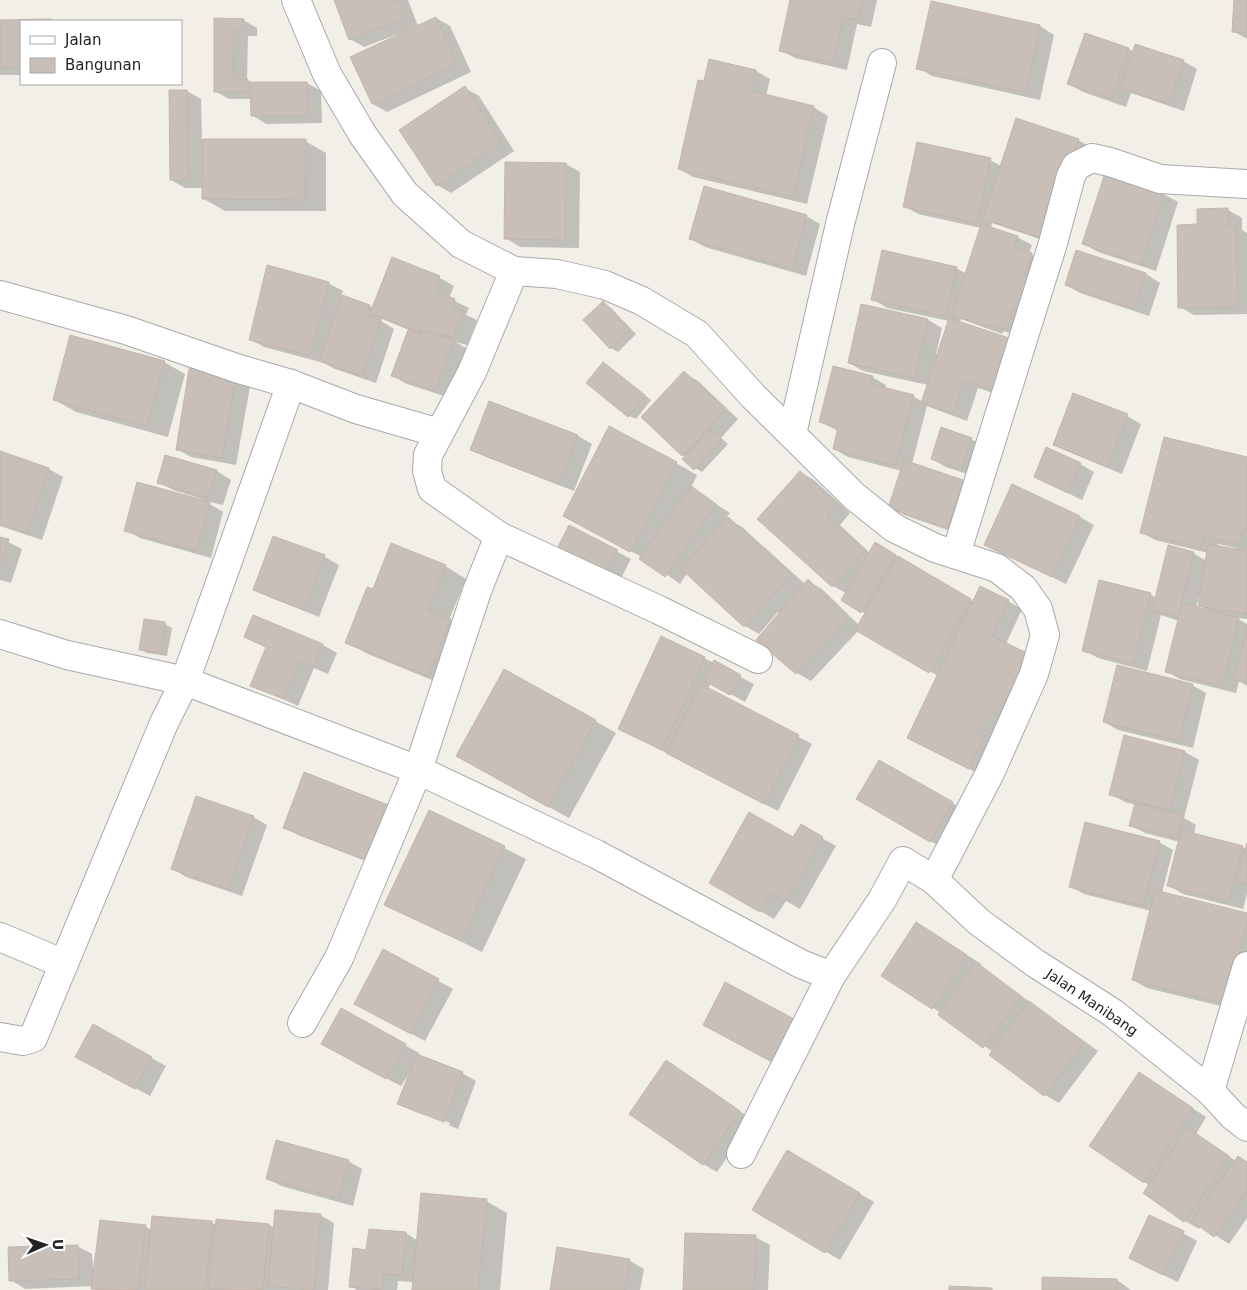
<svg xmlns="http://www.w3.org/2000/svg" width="1247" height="1290" viewBox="0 0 1247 1290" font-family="'DejaVu Sans',sans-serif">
	<rect width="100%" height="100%" fill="#f2efe9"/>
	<!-- shadow -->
	<g fill="#0003" fill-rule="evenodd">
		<polygon points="335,0 408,0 418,26 436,18 450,26 471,72 387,112 373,104 398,34 364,47 350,39"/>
		<polygon points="792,0 877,0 871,27 857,24 847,70 795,58 780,50"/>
		<polygon points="1236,0 1247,0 1247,39 1233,31"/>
		<polygon points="932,2 1040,26 1054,35 1040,100 932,76 918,68"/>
		<polygon points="51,20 53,21 21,21 21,75 0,75 0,21"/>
		<polygon points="215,20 243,20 257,28 257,36 248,36 247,80 253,83 307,83 321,91 322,123 266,124 252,115 252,99 229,99 215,91"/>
		<polygon points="1129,49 1134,52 1183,61 1197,69 1184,111 1131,93 1126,107 1083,92 1069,84"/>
		<polygon points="710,60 756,71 770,79 766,96 813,107 828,116 807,204 693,177 679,169"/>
		<polygon points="465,88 479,96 514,151 451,193 437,185"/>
		<polygon points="170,91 187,91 201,99 202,140 305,141 326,153 326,211 225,211 204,199 204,188 185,188 171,180"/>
		<polygon points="1078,140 1092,148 1060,246 992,223 991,229 1017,237 1032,245 1029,253 1046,262 1021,337 1004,331 1002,334 961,319 960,323 1009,398 978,388 967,421 927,406 912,464 962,481 977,489 962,535 904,515 890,507 902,471 848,457 834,449 838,431 820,422 872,377 886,385 885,389 913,396 923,402 928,385 863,371 849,363 928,320 942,328 936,354 938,355 949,321 887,308 873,299 956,268 967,274 981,228 918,214 904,206 990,160 1001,166"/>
		<polygon points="507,163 566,164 580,172 579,248 520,247 506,238"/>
		<polygon points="1163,194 1178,202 1156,271 1098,252 1084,244"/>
		<polygon points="1228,210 1242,218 1242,230 1247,233 1247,314 1194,315 1180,307 1199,225"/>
		<polygon points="806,216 820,224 806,276 705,247 691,239"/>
		<polygon points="1077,251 1146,274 1160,283 1149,316 1080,293 1066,285"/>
		<polygon points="392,259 440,278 454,286 449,298 469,308 466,315 477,320 467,345 456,342 467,349 450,398 407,384 393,376 409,330 382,319 381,321 394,329 376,383 335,369 324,363 264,347 250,339 328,283 343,291 341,296 374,308"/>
		<polygon points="603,303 610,307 636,334 618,352 611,348"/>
		<polygon points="164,362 185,374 168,437 76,412 55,400"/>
		<polygon points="191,365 251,381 236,465 191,457 177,449"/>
		<polygon points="610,368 651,400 636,419 629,416"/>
		<polygon points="684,373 698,381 738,419 721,438 728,444 702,472 695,468 683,455"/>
		<polygon points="490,402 578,436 592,444 574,491 486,457 472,449"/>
		<polygon points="1127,416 1141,424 1122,474 1069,452 1055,444"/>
		<polygon points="971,439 985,447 976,477 946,467 932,459"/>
		<polygon points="0,452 49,469 63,477 42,540 0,526"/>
		<polygon points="166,456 217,471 231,480 223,505 205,501 223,512 211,558 140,538 126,530 201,501 202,499 173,490 159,482"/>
		<path d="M1247 459V619L1236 618 1247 624V686L1239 681 1236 693 1180 679 1166 671 1179 621 1161 615 1147 671 1098 658 1084 650 1150 594 1156 598 1193 553 1207 561 1208 553 1155 540 1141 532ZM1218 544 1236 548V550L1217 547ZM1199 596H1201L1199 605 1209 611 1196 608Z"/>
		<polygon points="676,463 697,475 691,488 730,513 726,518 742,527 805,584 808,581 822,589 859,625 866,614 843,600 846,593 833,586 759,519 800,472 814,480 850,513 840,525 870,553 890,552 974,602 1008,601 1022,609 1006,644 1024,703 989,738 999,744 983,776 908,738 938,676 859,630 811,681 797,673 778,612 759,634 745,626 687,573 680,584 642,557 585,528"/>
		<polygon points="1080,464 1094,472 1082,500 1035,477"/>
		<polygon points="1080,517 1094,525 1066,584 985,544"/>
		<polygon points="570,527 631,559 616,588"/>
		<polygon points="274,537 325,557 339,565 319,617 269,597 255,589"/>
		<polygon points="0,538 22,549 11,583 0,580"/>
		<polygon points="445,566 466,579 449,620 471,632 449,687 368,654 347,642 373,590"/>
		<polygon points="253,617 323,645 337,653 328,674 314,668 298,706 252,685 267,648 245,637"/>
		<polygon points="165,624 172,628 167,656 147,653 141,649"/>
		<polygon points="704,658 754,684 745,702 711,683 708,689 812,744 778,811 620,729"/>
		<polygon points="1192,685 1206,693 1193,748 1118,730 1104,722"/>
		<polygon points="595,721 616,733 569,818 478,768"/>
		<polygon points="1125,737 1185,752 1199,760 1184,818 1196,825 1194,834 1246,849 1247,847 1247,894 1243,909 1183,894 1169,886 1180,842 1145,833 1131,825 1136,805 1125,802 1111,794"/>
		<polygon points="880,761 966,811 944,849 858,799"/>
		<polygon points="388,806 402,814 381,867 298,835 284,827"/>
		<polygon points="430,811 526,859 482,952 386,904"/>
		<polygon points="253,817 267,825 242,896 186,877 172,868"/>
		<polygon points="801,826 836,846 800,909 786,901 774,919 710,882 794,839"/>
		<polygon points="1159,842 1173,850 1162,893 1247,914 1247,986 1241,1011 1147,988 1133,980 1151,911 1084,894 1070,886"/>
		<polygon points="931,932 981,964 980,966 1098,1051 1059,1103 1045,1095 993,1052 940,1015 941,1013 883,976"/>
		<polygon points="383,951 453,989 425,1041 355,1004"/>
		<path d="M341 1010 419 1053 418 1055 462 1073 476 1081 458 1129 413 1111 399 1103 412 1069 401 1086 337 1052ZM412 1108 450 1123 449 1125 412 1111Z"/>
		<polygon points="93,1026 166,1066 150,1096 91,1064"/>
		<polygon points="666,1062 753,1120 717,1172 703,1164"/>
		<polygon points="1153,1082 1206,1117 1196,1134 1236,1161 1247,1163 1247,1218 1229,1244 1201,1226 1199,1229 1185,1221 1144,1181"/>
		<polygon points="787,1151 874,1202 840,1260 753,1209"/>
		<polygon points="348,1161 362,1169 353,1206 281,1186 267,1178"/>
		<polygon points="486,1201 507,1213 500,1290 413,1290 414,1282 398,1281 397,1290 357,1290 351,1286 406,1233 418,1241"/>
		<polygon points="320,1215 334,1223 328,1290 95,1290 93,1286 25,1289 11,1280 77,1246 92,1254 94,1276 146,1227 152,1230 211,1222 216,1225 269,1225 275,1228"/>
		<polygon points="1183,1233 1197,1241 1178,1282 1144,1266"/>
		<polygon points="755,1237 770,1245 768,1290 683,1290"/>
		<polygon points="558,1248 630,1261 644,1269 640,1290 551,1290"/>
		<polygon points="1117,1280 1131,1290 1043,1290"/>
	</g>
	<!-- building -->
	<g fill="#c7bfb8" stroke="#c4b6ab">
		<polygon points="334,0 398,0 405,18 349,40"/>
		<polygon points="790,0 862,0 857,20 843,17 833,63 779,51"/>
		<polygon points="1234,0 1247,0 1247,33 1232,32"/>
		<polygon points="931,1 1040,25 1026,93 916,69"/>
		<polygon points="436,17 457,64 372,104 350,57"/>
		<polygon points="214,18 244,19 243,28 234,28 233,79 248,79 248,92 214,92"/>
		<polygon points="51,19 51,21 21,21 21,67 0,68 0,20"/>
		<polygon points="1085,33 1129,48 1112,99 1067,84"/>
		<polygon points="1135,44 1184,60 1169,104 1121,88"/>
		<polygon points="709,59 756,70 752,91 814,106 793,197 678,169 698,80 704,81"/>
		<polygon points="250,82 307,82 308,116 251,116"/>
		<polygon points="465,86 501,142 436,186 399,130"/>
		<polygon points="169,90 187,90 188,180 170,180"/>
		<polygon points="1016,118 1079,139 1045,239 983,219"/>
		<polygon points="203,139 306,139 305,200 202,199"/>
		<polygon points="917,142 991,158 977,223 903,207"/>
		<polygon points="505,162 566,163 565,240 504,239"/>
		<polygon points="1105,173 1164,193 1141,264 1082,244"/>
		<polygon points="704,186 807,215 792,269 689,239"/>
		<polygon points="1228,208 1228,226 1236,225 1238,307 1178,308 1177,225 1197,224 1197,209"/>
		<polygon points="981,224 1018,236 1015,247 1032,253 1024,276 1039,280 1028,314 1013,309 1007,330 989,324 988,327 952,315"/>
		<polygon points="882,250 957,267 946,316 871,300"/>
		<polygon points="1076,250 1146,273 1134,309 1065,285"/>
		<polygon points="392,257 440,276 435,291 455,299 452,307 463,311 453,338 442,334 441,337 420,329 419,332 370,313"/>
		<polygon points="267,265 329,282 310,356 249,340"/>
		<polygon points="342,295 370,305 367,315 381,320 362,376 319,361"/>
		<polygon points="603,301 630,330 610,349 583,320"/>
		<polygon points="861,304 928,319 915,378 848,363"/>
		<polygon points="949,318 1012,339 995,391 964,381 953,414 921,403"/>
		<polygon points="408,330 420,334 422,330 454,340 435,391 391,376"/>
		<polygon points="70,335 165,361 147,426 53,400"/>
		<polygon points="603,362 645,395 628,417 586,383"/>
		<polygon points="190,363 237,371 222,458 176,450"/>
		<polygon points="833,366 873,376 871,384 914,395 895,466 833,449 838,427 819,422"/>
		<polygon points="684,371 725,410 682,456 641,417"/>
		<polygon points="1073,393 1128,414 1108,467 1053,445"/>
		<polygon points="489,401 578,435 559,484 470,450"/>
		<polygon points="609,426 677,462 630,552 563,516"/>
		<polygon points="941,427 972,438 961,470 931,459"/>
		<polygon points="710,429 722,440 694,470 682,459"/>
		<polygon points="1164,437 1247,457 1247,531 1243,530 1239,545 1204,536 1201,548 1140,533"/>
		<polygon points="1046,447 1081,463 1068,493 1034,477"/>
		<polygon points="0,451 49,468 27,533 0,524"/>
		<polygon points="165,455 217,470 208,498 157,483"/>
		<polygon points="904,460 963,480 948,528 888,508"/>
		<polygon points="800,471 837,504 826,516 864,551 832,587 757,519"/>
		<polygon points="137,482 210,502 197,551 124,531"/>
		<polygon points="1012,484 1080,516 1052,577 984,545"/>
		<polygon points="691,486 716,504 665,577 639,559"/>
		<polygon points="728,517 791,575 744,627 681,569"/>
		<polygon points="569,525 618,550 602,581 554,555"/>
		<polygon points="273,536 325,555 304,610 253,590"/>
		<polygon points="0,537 9,539 0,565"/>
		<polygon points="875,542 896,555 861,613 841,600"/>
		<polygon points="391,543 446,565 428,610 451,619 428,676 345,643 367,587 373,589"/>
		<polygon points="1208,544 1247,551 1247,614 1198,606"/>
		<polygon points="1168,545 1194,552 1178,617 1152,611"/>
		<polygon points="898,556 971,599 929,673 855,630"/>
		<polygon points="808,579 848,619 796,674 756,640"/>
		<polygon points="1099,580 1151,593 1133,664 1082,651"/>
		<polygon points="980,586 1009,600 992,636 1029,654 1010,695 975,730 985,735 969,769 907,738"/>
		<polygon points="1182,603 1239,618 1222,686 1165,672"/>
		<polygon points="253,615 323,644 314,667 299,661 284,699 250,686 266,647 244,637"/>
		<polygon points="144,619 165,622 161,653 139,650"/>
		<polygon points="1247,627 1247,683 1234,680"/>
		<polygon points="661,636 705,657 662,750 618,729"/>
		<polygon points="714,660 741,675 730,695 703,680"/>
		<polygon points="1117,665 1193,684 1179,741 1103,722"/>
		<polygon points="504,669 596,720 548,807 456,756"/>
		<polygon points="701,684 799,735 764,804 666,753"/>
		<polygon points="1124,735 1185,751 1170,810 1109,795"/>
		<polygon points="879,760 953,802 930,842 856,799"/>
		<polygon points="304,772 388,805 367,860 283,828"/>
		<polygon points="196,796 254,816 228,889 171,869"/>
		<polygon points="1135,803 1183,815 1177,838 1129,826"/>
		<polygon points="429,810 505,846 461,941 384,905"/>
		<polygon points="749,812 793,837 801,824 823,837 785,902 771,893 760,912 709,883"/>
		<polygon points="1085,822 1160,841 1143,906 1069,887"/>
		<polygon points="1181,830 1243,846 1229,902 1167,886"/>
		<polygon points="1247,843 1247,884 1236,881"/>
		<polygon points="1155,890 1247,913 1247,921 1226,1004 1132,980"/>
		<polygon points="916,922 967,955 932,1009 881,976"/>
		<polygon points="383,949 439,979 411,1034 354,1004"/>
		<polygon points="976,962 1021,996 983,1048 938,1015"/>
		<polygon points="725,982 794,1019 772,1062 703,1025"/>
		<polygon points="1029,1001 1084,1042 1044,1096 989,1055"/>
		<polygon points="341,1008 406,1044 386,1079 321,1044"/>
		<polygon points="93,1024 152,1057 135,1089 75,1057"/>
		<polygon points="417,1054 463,1072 444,1122 397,1104"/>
		<polygon points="666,1060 740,1111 703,1165 629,1114"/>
		<polygon points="1139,1072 1193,1108 1144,1183 1089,1146"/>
		<polygon points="1188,1128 1229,1156 1184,1222 1143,1193"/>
		<polygon points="276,1140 349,1160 339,1198 266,1179"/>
		<polygon points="787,1150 860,1193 825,1253 752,1210"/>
		<polygon points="1238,1156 1247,1162 1247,1191 1214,1237 1192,1221"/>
		<polygon points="421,1193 487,1199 478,1290 412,1290"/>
		<polygon points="275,1210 321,1214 314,1290 268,1286"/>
		<polygon points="1149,1215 1184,1231 1163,1275 1129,1258"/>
		<polygon points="152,1216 212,1221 205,1290 145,1290"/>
		<polygon points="216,1219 269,1224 263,1290 209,1289"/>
		<polygon points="100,1220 146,1225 138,1290 91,1289"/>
		<polygon points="369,1229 406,1232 402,1275 384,1274 382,1290 349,1287 353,1248 366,1250"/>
		<polygon points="685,1233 756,1235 754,1290 683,1290"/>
		<polygon points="78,1245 79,1279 9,1281 8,1247"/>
		<polygon points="557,1247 630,1259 625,1290 550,1290"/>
		<polygon points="1042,1277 1117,1279 1117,1290 1042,1290"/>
		<polygon points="949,1286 992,1288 992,1290 949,1290"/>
	</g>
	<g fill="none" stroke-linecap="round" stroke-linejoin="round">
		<defs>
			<g id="minor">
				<polyline points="296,0 327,74 363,135 405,194 461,244 514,271 557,274 605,285 642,301 697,334 753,396 854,496 894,528 935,548 997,568 1023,588 1038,609 1045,635 1034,674 990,773 934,880"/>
				<polyline points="514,271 472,372 428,455 427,471 432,489 499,536 477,591 418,770 596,854 801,964 831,976 882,900 903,861 934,880 979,922 1035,963 1113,1013 1210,1091 1233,1116 1247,1127"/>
				<polyline points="0,295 126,330 239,369 291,384"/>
				<polyline points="792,434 840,224 882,63"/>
				<polyline points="499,536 659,610 758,659"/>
				<polyline points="956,554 1053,243 1071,176 1076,166 1092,158 1110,162 1160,179 1247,184"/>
				<polyline points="0,634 67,655 185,681 418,770 339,958 302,1023"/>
				<polyline points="0,937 64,964"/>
				<polyline points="0,1037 23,1041 33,1038 164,723 185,681 291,384 356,409 439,433"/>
				<polyline points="1210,1091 1247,966"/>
				<polyline points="741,1154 831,976"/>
			</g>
		</defs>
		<!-- minor casing -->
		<use href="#minor" stroke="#a9a9a9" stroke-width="30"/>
		<!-- minor -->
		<use href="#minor" stroke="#fff" stroke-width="28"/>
	</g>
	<g text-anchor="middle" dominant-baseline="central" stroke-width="4" stroke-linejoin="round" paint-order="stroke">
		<!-- street labels -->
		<g font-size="14" fill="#222" stroke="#fff">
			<text transform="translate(1092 1002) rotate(34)">Jalan Manibang</text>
		</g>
	</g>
	<!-- legend -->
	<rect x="20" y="20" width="162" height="65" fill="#ffffff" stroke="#a7a7a7"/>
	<rect x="30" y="36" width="25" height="8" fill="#ffffff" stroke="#a7a7a7"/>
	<text x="65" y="45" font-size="15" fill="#222222">Jalan</text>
	<rect x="30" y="58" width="25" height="15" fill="#c7bfb8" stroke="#a7a7a7"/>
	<text x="65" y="70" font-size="15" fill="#222222">Bangunan</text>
	<!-- north arrow -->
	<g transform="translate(45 1245) rotate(88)" stroke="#ffffff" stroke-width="4" paint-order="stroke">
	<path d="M0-4L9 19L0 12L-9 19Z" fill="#222222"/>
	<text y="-8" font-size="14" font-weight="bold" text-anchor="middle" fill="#222222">U</text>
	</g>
</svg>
